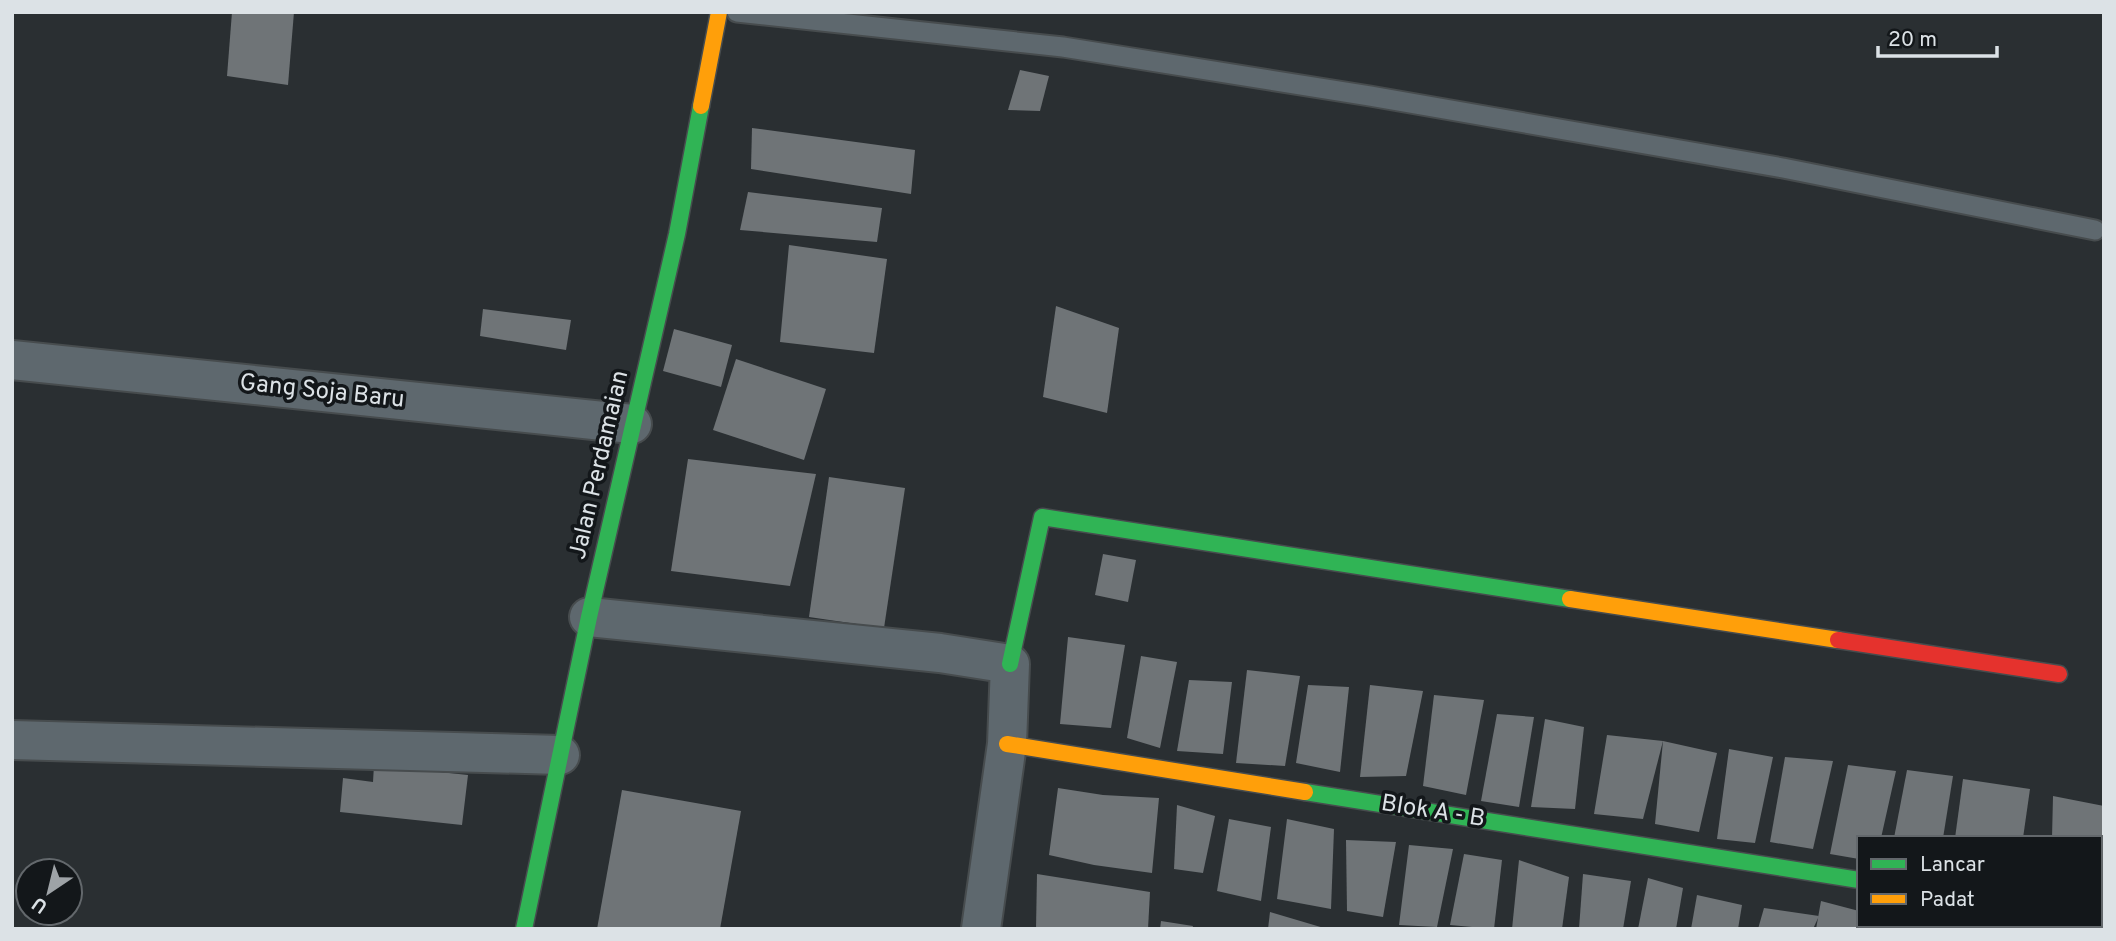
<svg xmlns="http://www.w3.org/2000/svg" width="2116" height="941" viewBox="0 0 2116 941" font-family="Overpass,sans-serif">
	<rect width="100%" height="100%" fill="#2a2f32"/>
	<!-- building -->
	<g fill="#6f7477">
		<polygon points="232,12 294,12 288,85 227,76"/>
		<polygon points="1020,70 1049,76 1040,111 1008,110"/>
		<polygon points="752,128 915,150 911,194 751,169"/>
		<polygon points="748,192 882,208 877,242 740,230"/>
		<polygon points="789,245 887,259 874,353 780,342"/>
		<polygon points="1056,306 1119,328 1107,413 1043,397"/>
		<polygon points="483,309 571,320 566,350 480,336"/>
		<polygon points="674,329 732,345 721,387 663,371"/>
		<polygon points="736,359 826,389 804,460 713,430"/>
		<polygon points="688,459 816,474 790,586 671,571"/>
		<polygon points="829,477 905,488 884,628 809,617"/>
		<polygon points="1103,554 1136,560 1128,602 1095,595"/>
		<polygon points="1068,637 1125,645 1111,728 1060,724"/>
		<polygon points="1141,656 1177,662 1160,748 1127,738"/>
		<polygon points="1247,670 1300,676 1285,766 1236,763"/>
		<polygon points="1189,680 1232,682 1223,754 1177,751"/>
		<polygon points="1308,685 1349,687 1340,772 1296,763"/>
		<polygon points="1370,685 1423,691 1406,776 1360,777"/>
		<polygon points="1434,695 1484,700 1466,795 1423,786"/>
		<polygon points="1497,714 1534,717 1519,807 1481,801"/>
		<polygon points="1545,719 1584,727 1575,809 1531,807"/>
		<polygon points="1607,735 1663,741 1643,819 1594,814"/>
		<polygon points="1663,741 1717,753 1699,832 1655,824"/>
		<polygon points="1729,749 1773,757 1755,843 1717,839"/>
		<polygon points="1785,757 1833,761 1813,849 1770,842"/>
		<polygon points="374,765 468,775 462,825 340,812 343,778 373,782"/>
		<polygon points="1848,765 1896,771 1881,838 1859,838 1859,859 1830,854"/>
		<polygon points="1907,770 1953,776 1943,838 1894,838"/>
		<polygon points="1963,779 2030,789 2023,838 1955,838"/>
		<polygon points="1058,788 1103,795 1159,798 1152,873 1094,865 1049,855"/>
		<polygon points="622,790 741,811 720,929 597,929"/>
		<polygon points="2053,796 2104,806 2104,906 2100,905 2100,838 2052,838"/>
		<polygon points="1177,805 1215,816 1203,873 1174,869"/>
		<polygon points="1229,819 1271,827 1261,901 1217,891"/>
		<polygon points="1287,819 1334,829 1331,909 1277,899"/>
		<polygon points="1346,840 1396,842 1383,917 1347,911"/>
		<polygon points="1409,845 1453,849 1437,927 1399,925"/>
		<polygon points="1464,854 1502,860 1494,929 1450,925"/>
		<polygon points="1519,860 1569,877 1562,929 1512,929"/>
		<polygon points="1037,874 1150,892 1148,929 1036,929"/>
		<polygon points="1583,874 1631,881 1623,929 1579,929"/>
		<polygon points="1648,878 1683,888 1676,929 1638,929"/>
		<polygon points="1697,895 1742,905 1738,929 1691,929"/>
		<polygon points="1821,901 1859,911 1859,925 1868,925 1867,929 1816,929"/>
		<polygon points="1764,908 1819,916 1813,929 1758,929"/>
		<polygon points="1270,912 1324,928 1324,929 1268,929"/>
		<polygon points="1161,921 1193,926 1192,929 1160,929"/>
		<polygon points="1880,925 1913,925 1926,927 1880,929"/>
	</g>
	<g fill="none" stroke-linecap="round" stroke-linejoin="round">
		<defs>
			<polyline id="lane" points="737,12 1063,47 1370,96 1783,168 2095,230"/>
			<g id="street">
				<polyline points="12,360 632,424"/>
				<polyline points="589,617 940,653 1010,664 1007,744 981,929"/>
				<polyline points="12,740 560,755"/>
				<polyline points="2100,919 2104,920"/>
				<polyline points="2019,929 2019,925"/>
			</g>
			<g id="fast">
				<polyline points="1010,664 1042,517 1570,599"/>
				<polyline points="1305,792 1859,880"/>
				<polyline points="524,929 589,617 677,234 701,106"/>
			</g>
			<g id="slow">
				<polyline points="701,106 719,12"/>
				<polyline points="1570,599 1838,640"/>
				<polyline points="1007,744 1305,792"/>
			</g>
			<polyline id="jam" points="1838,640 2059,674"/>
		</defs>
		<!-- lane casing -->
		<use href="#lane" stroke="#474c4e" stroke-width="23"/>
		<!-- street casing -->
		<use href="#street" stroke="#474c4e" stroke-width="42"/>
		<!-- fast casing -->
		<use href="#fast" stroke="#474c4e" stroke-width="19"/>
		<!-- slow casing -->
		<use href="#slow" stroke="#474c4e" stroke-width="19"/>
		<!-- jam casing -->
		<use href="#jam" stroke="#474c4e" stroke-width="19"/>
		<!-- lane -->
		<use href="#lane" stroke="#5e686e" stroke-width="19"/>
		<!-- street -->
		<use href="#street" stroke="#5e686e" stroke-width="38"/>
		<!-- fast -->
		<use href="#fast" stroke="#30b455" stroke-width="16"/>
		<!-- slow -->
		<use href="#slow" stroke="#ff9f0a" stroke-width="16"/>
		<!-- jam -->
		<use href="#jam" stroke="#e5322d" stroke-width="16"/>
	</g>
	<g text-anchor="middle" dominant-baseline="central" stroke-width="7" stroke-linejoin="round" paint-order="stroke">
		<!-- street labels -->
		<g font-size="24" fill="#dce2e6" stroke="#13171a">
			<text transform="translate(322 392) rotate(6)">Gang Soja Baru</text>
			<text transform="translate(600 465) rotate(-77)">Jalan Perdamaian</text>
			<text transform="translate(1433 812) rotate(9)">Blok A - B</text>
		</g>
	</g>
	<!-- border -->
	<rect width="2116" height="941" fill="none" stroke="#dce2e6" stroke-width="28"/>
	<!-- legend -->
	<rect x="1857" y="836" width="245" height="91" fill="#13171a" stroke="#63686c" stroke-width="2"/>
	<rect x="1871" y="859" width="35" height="10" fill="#30b455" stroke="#63686c" stroke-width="2"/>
	<text x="1920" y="871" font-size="21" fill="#dce2e6">Lancar</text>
	<rect x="1871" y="894" width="35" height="10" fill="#ff9f0a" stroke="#63686c" stroke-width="2"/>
	<text x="1920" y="906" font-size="21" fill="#dce2e6">Padat</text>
	<!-- north arrow -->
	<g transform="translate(49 892) rotate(215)"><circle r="33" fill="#13171a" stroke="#63686c" stroke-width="2"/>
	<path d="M0-5L12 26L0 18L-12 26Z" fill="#9ea3a7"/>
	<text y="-10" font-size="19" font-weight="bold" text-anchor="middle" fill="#dce2e6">U</text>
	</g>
	<!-- scale -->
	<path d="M1878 46v10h119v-10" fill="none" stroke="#dce2e6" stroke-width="3.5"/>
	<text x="1888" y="46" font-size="21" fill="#dce2e6" stroke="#13171a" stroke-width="5" paint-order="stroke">20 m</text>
</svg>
